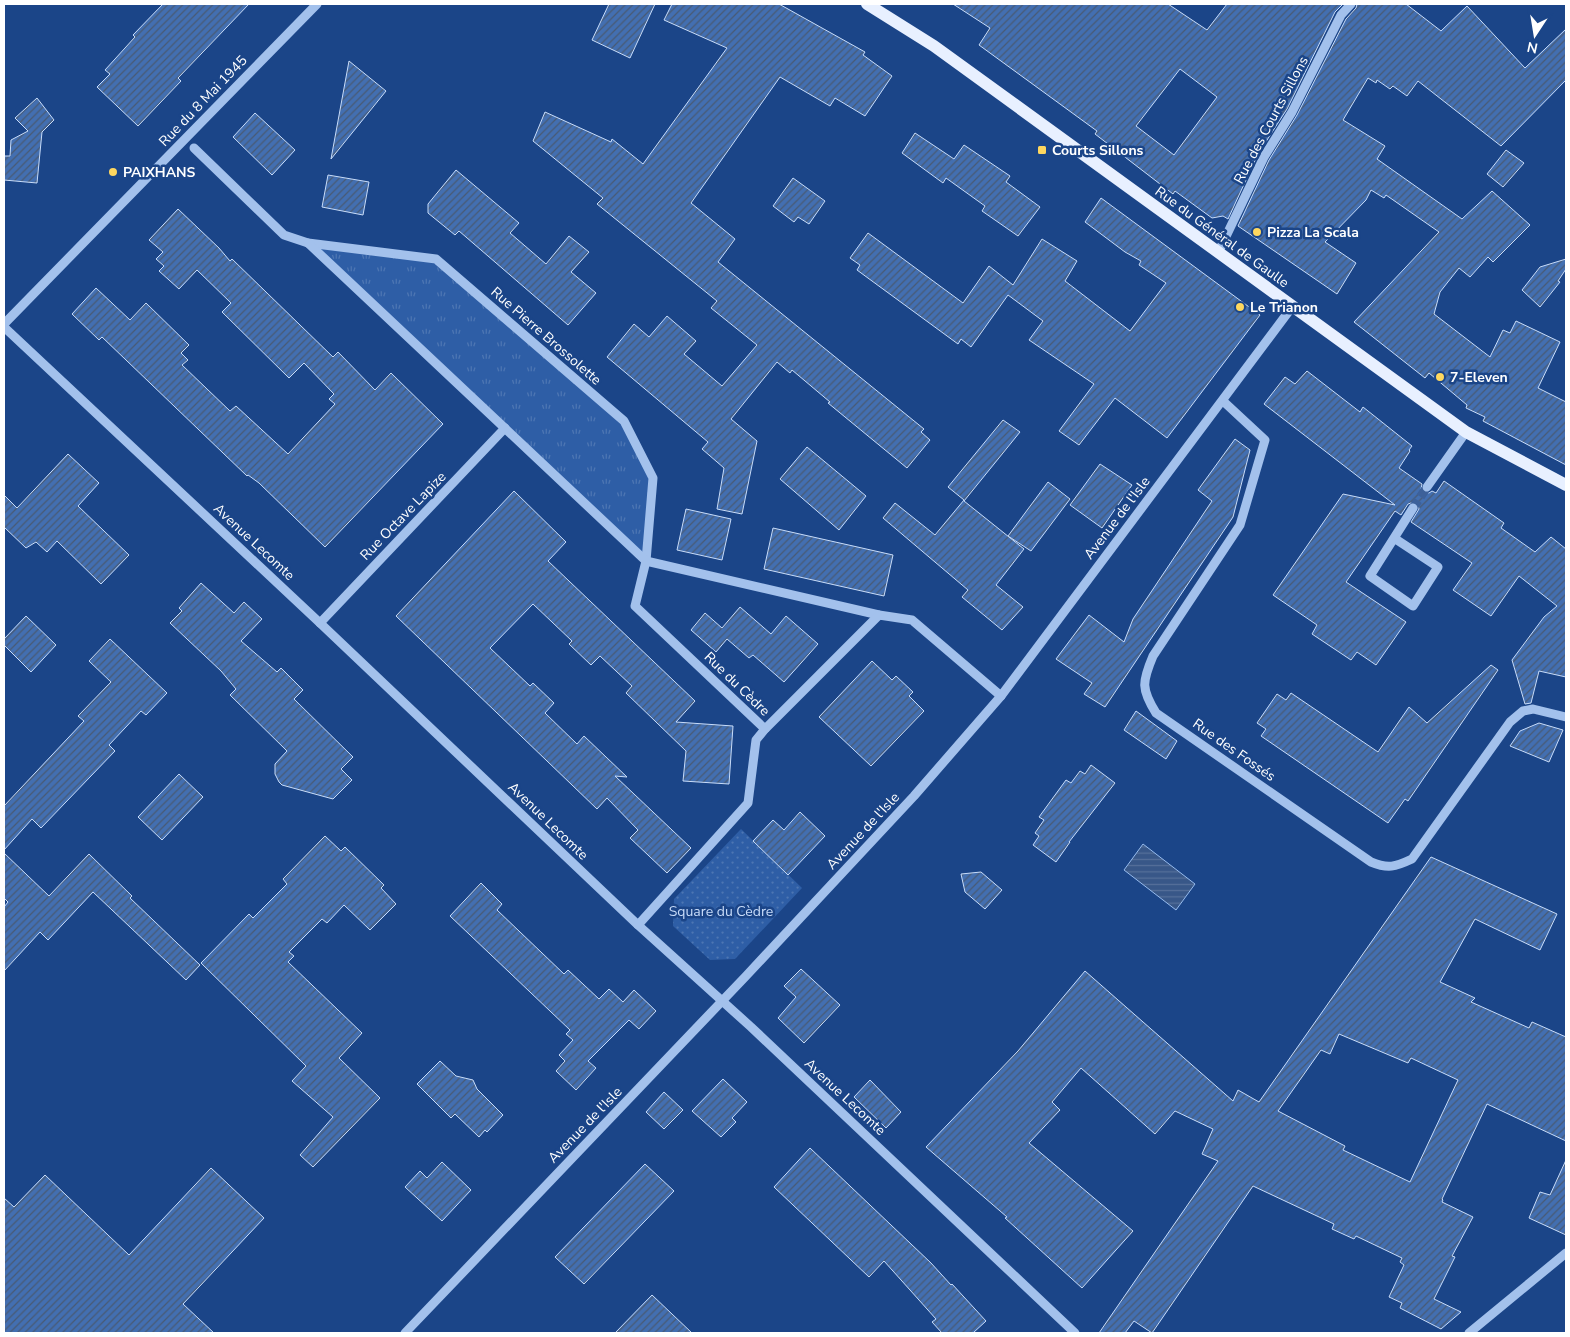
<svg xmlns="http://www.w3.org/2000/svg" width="1570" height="1337" viewBox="0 0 1570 1337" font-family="'Nunito Sans',sans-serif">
	<defs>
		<pattern id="grass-tufts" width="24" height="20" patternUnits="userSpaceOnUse" patternTransform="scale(1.25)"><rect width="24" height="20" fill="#2e5ea6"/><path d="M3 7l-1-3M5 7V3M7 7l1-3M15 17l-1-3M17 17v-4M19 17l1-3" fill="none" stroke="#4d76b3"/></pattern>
		<pattern id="park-dots" width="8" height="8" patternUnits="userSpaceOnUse" patternTransform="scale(1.25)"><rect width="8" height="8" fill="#2e5ea6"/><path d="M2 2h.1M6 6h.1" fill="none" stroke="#4d76b3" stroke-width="1.8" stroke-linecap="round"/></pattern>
		<pattern id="water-rules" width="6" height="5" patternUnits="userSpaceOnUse" patternTransform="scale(1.25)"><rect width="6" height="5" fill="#385788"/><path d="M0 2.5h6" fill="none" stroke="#56709a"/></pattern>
		<pattern id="building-hatch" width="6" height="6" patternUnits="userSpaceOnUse" patternTransform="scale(1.25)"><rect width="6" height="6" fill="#436fb1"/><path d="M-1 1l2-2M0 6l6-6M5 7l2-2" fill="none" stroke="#485a74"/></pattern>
	</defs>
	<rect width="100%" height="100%" fill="#1b4588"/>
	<!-- grass -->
	<polygon fill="url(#grass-tufts)" points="308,243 436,259 624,421 653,478 646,561"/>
	<!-- park -->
	<polygon fill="url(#park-dots)" points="741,829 802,888 735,959 710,960 673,926 674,899"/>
	<!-- water -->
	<polygon fill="url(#water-rules)" stroke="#96bbee" points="1143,844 1195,884 1176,910 1124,870"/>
	<!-- building -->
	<g fill="url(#building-hatch)" stroke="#c8dcf9" fill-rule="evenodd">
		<polygon points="163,4 249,4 178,78 181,81 138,126 97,87 110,74 105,70 135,37 133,35"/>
		<polygon points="609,4 655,4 630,58 592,40"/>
		<polygon points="672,4 779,4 865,52 863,55 892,76 865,116 835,98 830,106 780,77 691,203 735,239 718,262 924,429 921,432 930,440 907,468 828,403 830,402 792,370 790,373 777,362 731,419 757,441 742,514 717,509 724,468 702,449 708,442 607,357 634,324 649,337 667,316 696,341 684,354 722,386 757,345 711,308 717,301 597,204 603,198 533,141 545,112 611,142 612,139 643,164 727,48 664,20"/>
		<path d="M953 4H1168L1207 30 1227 4H1343L1335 12 1287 109 1258 154 1228 219 1223 216 1212 218 1175 191 1173 194 1095 134 1097 131 979 45 990 28ZM1180 69 1217 97 1174 155 1136 126Z"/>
		<polygon points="1357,4 1406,4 1441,31 1467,6 1525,68 1566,29 1566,80 1501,146 1418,81 1407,96 1393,86 1390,89 1377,80 1376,83 1368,78 1343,120 1385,146 1377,159 1462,219 1492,191 1530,225 1493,262 1488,257 1470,277 1459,268 1440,292 1434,314 1490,357 1503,330 1510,333 1516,321 1560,342 1538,388 1566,402 1566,465 1483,421 1485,417 1466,408 1467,405 1429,373 1425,378 1354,322 1439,232 1386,195 1384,198 1371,190 1366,200 1325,242 1356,263 1337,294 1238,226 1269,160 1297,115 1346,19 1356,8"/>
		<polygon points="349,61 386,91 331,159"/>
		<polygon points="37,98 54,120 42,132 37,183 4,180 4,156 10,156 11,140 28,131 15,118"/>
		<polygon points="255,113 295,150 272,175 233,137"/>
		<polygon points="915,133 954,159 964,145 1010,176 1006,182 1040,207 1018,236 982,211 985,206 946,178 943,183 902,153"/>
		<polygon points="1506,150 1524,163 1503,187 1487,174"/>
		<polygon points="456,170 519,223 510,233 546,264 569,236 589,252 571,272 596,293 568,325 459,231 455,235 428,213 428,204"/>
		<polygon points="328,175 369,182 363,215 322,207"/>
		<polygon points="793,178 825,201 809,224 798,217 794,222 773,206"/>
		<polygon points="1101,198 1260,315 1167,438 1115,398 1079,445 1059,431 1094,384 1029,340 1043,321 1008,295 971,347 961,339 958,344 857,270 860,265 850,258 868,233 963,303 989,266 1013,285 1042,239 1077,261 1065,281 1130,331 1166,283 1139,265 1141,261 1125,252 1085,222"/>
		<polygon points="178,209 219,248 230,261 232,259 333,357 338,352 375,390 391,373 443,424 325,547 259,483 248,475 247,476 102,337 99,340 72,314 96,288 130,320 146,303 189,345 181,353 188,360 182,365 230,411 236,406 288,454 335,404 329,399 334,394 304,363 289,378 222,312 231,303 197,270 179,289 159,271 164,266 156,259 163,252 149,240"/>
		<polygon points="1566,259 1566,269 1558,281 1560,282 1540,307 1522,290 1540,267"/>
		<polygon points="1307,371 1360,412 1363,407 1412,446 1409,450 1410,451 1399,468 1422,484 1421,489 1424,492 1429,493 1432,491 1436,493 1444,481 1504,523 1501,528 1535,552 1551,537 1566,549 1566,677 1539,671 1531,703 1525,704 1512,660 1544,617 1557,606 1519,576 1491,616 1453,590 1472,563 1411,522 1419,509 1418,505 1414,502 1408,504 1401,515 1395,511 1346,582 1406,622 1376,665 1357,652 1351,660 1312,634 1317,625 1273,595 1343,494 1395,505 1264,404 1285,377 1295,384"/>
		<polygon points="1003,420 1020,432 964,501 1024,549 996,585 1023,607 1002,630 962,597 968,590 883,518 895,503 935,535 964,500 948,487"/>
		<polygon points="1235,439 1250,450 1233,517 1105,707 1084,694 1092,683 1056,659 1089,615 1124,642 1133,619 1212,501 1198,490"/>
		<polygon points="807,447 866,496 839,530 780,479"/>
		<polygon points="68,454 99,483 78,506 129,555 101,584 57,541 47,552 36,542 26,548 4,527 4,495 17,508"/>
		<polygon points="1100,464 1132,485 1102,528 1070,505"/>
		<polygon points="1048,482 1070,499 1031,551 1008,536"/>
		<polygon points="514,491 566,542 548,561 695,701 676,722 733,726 729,784 683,781 686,751 626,693 632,686 600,656 591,665 569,644 572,641 533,604 490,648 530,686 533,683 554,703 545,713 577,744 584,736 627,777 615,776 691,848 667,873 630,838 638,830 607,798 597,809 396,616"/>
		<polygon points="686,509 731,519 722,560 677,550"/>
		<polygon points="773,528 893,555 884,596 764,569"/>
		<polygon points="201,583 234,613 244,602 262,619 241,641 277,672 281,668 303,690 294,699 353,757 341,769 352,780 333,799 282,785 279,782 275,774 275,764 287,751 230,695 236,689 221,671 170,623 182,611 179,608"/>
		<polygon points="740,607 771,634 786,616 818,644 784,682 753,655 749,658 727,639 716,652 691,630 705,613 722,628"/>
		<polygon points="26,616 56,645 31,672 4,645 4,639"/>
		<polygon points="110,639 167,693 146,715 141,711 109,745 115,751 41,828 32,819 4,850 4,806 84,721 78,716 111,682 89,661"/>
		<polygon points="872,661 892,680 896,676 913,692 909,696 924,711 871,766 819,717"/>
		<polygon points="1491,665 1498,670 1408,801 1405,799 1388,823 1261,736 1266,729 1257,723 1277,694 1286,700 1291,693 1378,752 1409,707 1427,723"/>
		<polygon points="1136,711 1177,741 1166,759 1124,730"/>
		<polygon points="1539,723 1563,730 1549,762 1510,746 1520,731"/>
		<polygon points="1091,765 1115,783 1069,842 1070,842 1056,862 1033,845 1039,836 1035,833 1044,820 1039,817 1066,780 1071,783 1080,771 1085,774"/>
		<polygon points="179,774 203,797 162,840 138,817"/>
		<polygon points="800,812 825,836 788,875 753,841 773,820 784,830"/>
		<polygon points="325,836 341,851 345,847 384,885 381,888 396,904 370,930 344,905 327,923 322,919 289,952 294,956 288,962 362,1033 339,1058 380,1098 313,1167 300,1155 333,1117 292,1081 306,1066 201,963 249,914 253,918 287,884 283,879"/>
		<polygon points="4,853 49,896 89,854 132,896 130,898 200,965 186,980 93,892 48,940 40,932 4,971 4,907 8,902 4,898"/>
		<path d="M1431 857 1557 914 1540 950 1475 919 1440 982 1475 998 1471 1002 1529 1028 1532 1022 1566 1037V1141L1487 1104 1442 1199 1443 1200 1442 1202 1473 1217 1452 1256 1455 1257 1434 1299 1461 1312 1441 1329 1400 1308 1402 1303 1389 1297 1404 1265 1400 1262 1402 1258 1356 1236 1354 1239 1332 1229 1334 1224 1253 1186 1152 1333 1134 1321 1125 1333H1099L1218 1161 1202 1154 1213 1129 1175 1111 1155 1134 1081 1068 1052 1102 1060 1110 1029 1143 1133 1231 1082 1288 1005 1218 1007 1217 926 1147 1018 1051 1085 971 1233 1101 1238 1090 1259 1102ZM1339 1034 1408 1063 1411 1058 1458 1080 1410 1182 1343 1150 1345 1146 1278 1111 1321 1050 1330 1054Z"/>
		<polygon points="981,872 1002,890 985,909 965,892 961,874"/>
		<polygon points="481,883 502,904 497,910 564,974 568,970 599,999 609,989 623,1002 634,990 656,1011 639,1029 629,1020 588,1061 596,1068 576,1090 556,1071 565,1061 559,1055 573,1040 566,1034 570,1030 450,916"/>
		<polygon points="801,969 840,1005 804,1043 778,1018 796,997 784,986"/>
		<polygon points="440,1061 456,1076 473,1080 477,1089 503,1115 487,1132 485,1130 479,1137 455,1114 451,1118 417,1084"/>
		<polygon points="723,1079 747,1102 732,1118 736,1122 721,1137 692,1111"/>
		<polygon points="870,1080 901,1112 886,1128 854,1097"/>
		<polygon points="664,1092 683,1110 664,1129 646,1112"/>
		<polygon points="810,1148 931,1263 951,1285 952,1284 986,1321 973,1333 942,1333 932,1322 936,1319 884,1261 869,1277 774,1187"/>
		<polygon points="1566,1160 1566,1235 1529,1218 1540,1192 1550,1195"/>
		<polygon points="442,1162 471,1190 442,1221 405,1187 420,1171 427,1178"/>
		<polygon points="645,1164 674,1191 584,1284 555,1257"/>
		<polygon points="211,1168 264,1218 183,1304 214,1333 4,1333 4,1198 14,1207 45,1175 129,1255"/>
		<polygon points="652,1295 692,1333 615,1333"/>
	</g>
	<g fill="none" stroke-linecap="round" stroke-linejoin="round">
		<!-- minor-tunnel -->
		<polyline stroke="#3d619a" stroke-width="9" stroke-dasharray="9 4.5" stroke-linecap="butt" points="1413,508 1427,487"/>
		<!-- minor -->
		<g stroke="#a3c1ec" stroke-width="9">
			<polyline points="194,148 284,235 308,243 436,259 624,421 653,478 646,561 635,606 765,729"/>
			<polyline points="308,243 646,561 879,615 912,620 1001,696"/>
			<polyline points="1218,253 1264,157 1292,112 1341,15 1351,4"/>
			<polyline points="4,324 317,4"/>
			<polyline points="4,327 320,623 638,925 751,1027 1075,1333"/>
			<path d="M1223 401 1265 440 1240 525 1153 656C1142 682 1141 689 1156 713L1371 862C1388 869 1395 867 1412 859L1510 722 1523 711 1533 709 1566 717"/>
			<polyline points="1427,487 1466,432"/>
			<polyline points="1394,538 1438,567 1413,606 1370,576 1413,508"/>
			<polyline points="320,623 505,428"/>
			<polyline points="638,925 748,803 756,740 765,729 879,615"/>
			<polyline points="405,1333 746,976 914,796 1001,696 1292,307"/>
			<polyline points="1469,1333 1566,1253"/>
		</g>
		<!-- major -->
		<polyline stroke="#e8f0ff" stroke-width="12" points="867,4 934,46 1466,432 1566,485"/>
	</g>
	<!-- markers -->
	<g fill="#fed75f" stroke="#1b4588" stroke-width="2">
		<rect x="1037" y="145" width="10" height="10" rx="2.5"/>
		<circle cx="113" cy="172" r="5"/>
		<circle cx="1257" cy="232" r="5"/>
		<circle cx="1240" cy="307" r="5"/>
		<circle cx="1440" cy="377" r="5"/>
	</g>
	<g text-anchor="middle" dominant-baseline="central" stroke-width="5" stroke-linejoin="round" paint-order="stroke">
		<!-- street labels -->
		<g font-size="14" fill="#fff" stroke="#1b4588">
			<text transform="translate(203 101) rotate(-46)">Rue du 8 Mai 1945</text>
			<text transform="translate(1271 120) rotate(-62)">Rue des Courts Sillons</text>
			<text transform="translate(1222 237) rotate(36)">Rue du Général de Gaulle</text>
			<text transform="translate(546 336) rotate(41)">Rue Pierre Brossolette</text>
			<text transform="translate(403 516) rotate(-46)">Rue Octave Lapize</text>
			<text transform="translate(1117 518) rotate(-53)">Avenue de l'Isle</text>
			<text transform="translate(254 542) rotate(43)">Avenue Lecomte</text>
			<text transform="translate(737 684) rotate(44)">Rue du Cèdre</text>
			<text transform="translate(1234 750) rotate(35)">Rue des Fossés</text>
			<text transform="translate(548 821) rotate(44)">Avenue Lecomte</text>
			<text transform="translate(863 831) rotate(-47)">Avenue de l'Isle</text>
			<text transform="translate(845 1097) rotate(43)">Avenue Lecomte</text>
			<text transform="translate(585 1125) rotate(-46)">Avenue de l'Isle</text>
		</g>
		<!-- poi labels -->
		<g font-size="14" font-weight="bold" fill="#fff" stroke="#1b4588" text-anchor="start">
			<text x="1052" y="150">Courts Sillons</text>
			<text x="123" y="172">PAIXHANS</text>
			<text x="1267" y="232">Pizza La Scala</text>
			<text x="1250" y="307">Le Trianon</text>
			<text x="1450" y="377">7-Eleven</text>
		</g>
		<!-- park labels -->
		<g font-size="14" fill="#c8dcf9" stroke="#1b4588">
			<text x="721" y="911">Square du Cèdre</text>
		</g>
	</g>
	<!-- border -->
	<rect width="1570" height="1337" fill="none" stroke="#ffffff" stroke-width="10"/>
	<!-- north arrow -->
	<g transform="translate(1535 35) rotate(192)" stroke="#1b4588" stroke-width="4" paint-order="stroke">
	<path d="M0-4L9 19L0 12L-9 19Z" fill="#ffffff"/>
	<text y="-8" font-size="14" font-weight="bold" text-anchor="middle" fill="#ffffff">N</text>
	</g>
</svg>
